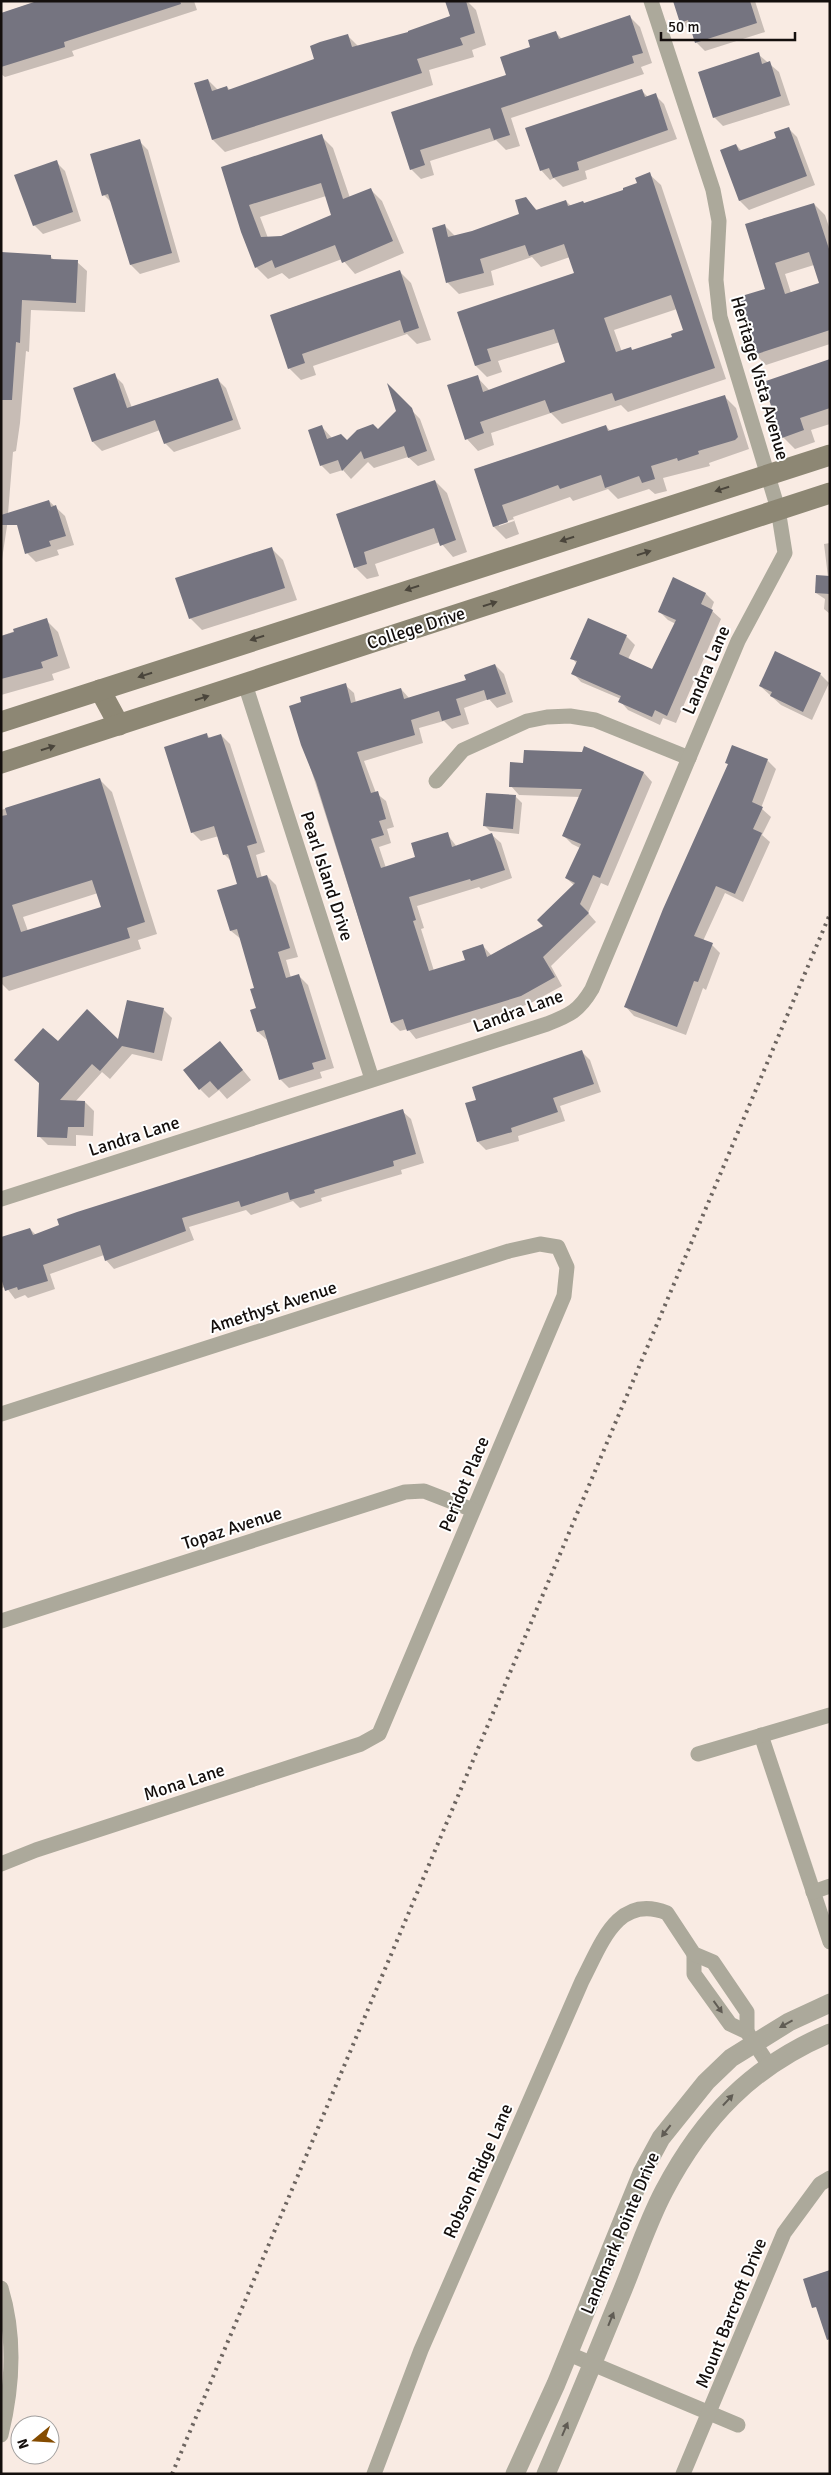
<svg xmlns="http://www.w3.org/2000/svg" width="831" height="2475" viewBox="0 0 831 2475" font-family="Signika,sans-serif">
	<rect width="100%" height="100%" fill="#f9ebe3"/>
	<!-- shadow -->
	<g fill="#0003" fill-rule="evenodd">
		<polygon points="42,1 194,1 197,10 72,51 74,56 5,77 1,74 1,14"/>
		<polygon points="453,1 467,1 476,10 486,45 472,50 474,57 429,70 433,85 225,152 213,140 195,84 208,80 218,90 227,87 230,90 316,60 348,36 359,47 410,33 451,17"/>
		<polygon points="674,1 755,1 765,32 705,51 696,42 693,30 690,31 681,22"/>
		<polygon points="630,17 640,27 652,63 641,67 644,74 511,118 520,146 506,150 496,140 430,161 434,175 421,179 411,169 393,113 508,76 532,48 555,32 562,39"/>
		<polygon points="758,54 779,72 790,105 723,126 714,117"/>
		<polygon points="642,91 648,97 655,95 664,104 677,139 585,171 587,179 563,187 554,178 550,180 541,170"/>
		<polygon points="788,128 797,137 815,185 749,210 740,201 736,145 742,151 777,138"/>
		<path d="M321 136 333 148 350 198 370 189 382 201 404 253 355 274 342 259 289 279 282 273 268 279 256 267 222 168ZM326 196 333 216 281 237 268 238 260 217Z"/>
		<polygon points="139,141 148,150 180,262 140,274 131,265 112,203 104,195"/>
		<polygon points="56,162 65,171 81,221 43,234 34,225"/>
		<path d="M649 174 661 185 726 379 628 412 621 405 562 424 551 413 491 433 494 445 478 451 467 439 477 377 490 391 567 363 560 342 498 361 502 372 487 377 476 366 458 313 576 274 570 257 541 267 532 257 491 271 494 285 459 294 448 283 433 229 445 226 455 236 472 232 520 215 525 198 538 211 566 201 571 206 584 204 625 191 639 184ZM677 309 685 331 673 338 633 351 622 352 614 330Z"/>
		<path d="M814 204 825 215 830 230V344L766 365 755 354 767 289 747 225ZM814 265 820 284 791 293 785 274Z"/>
		<polygon points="1,253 50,256 54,260 77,262 87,271 85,312 31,310 29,352 26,351 20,423 16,451 13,452 7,526 1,566"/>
		<polygon points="399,271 411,283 431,340 417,344 407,334 313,366 316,375 301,380 289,368 271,315"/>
		<polygon points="830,360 830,424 811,430 815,442 795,449 783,437"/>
		<polygon points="114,375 123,384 132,408 217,379 226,388 241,429 174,452 165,443 160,430 102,451 93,442 74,389"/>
		<polygon points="390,388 420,419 435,460 418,466 408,457 374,468 368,462 351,479 343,470 330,474 321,465 322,427 332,438 347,442 378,431 398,412"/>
		<path d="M724 396 736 408 749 449 709 463 710 466 663 478 667 491 655 494 649 489 618 499 608 489 573 501 570 497 513 517 519 534 506 539 494 527 475 470 606 426 611 432ZM514 519V521L499 526V524Z"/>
		<polygon points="435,481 447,493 467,552 453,557 440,542 375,564 379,576 367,579 355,567 337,515"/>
		<polygon points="49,501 65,516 74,545 57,550 59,555 36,562 27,553"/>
		<polygon points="830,543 830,614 824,609 825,599 816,593 828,577 824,544"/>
		<polygon points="271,548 283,560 297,600 202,630 190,618"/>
		<polygon points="706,594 714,602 711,610 721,619 676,723 663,718 660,725 628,710 620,701 621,699 581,682 573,673 577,664 572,658 626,636 635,645 628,659 652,670 676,624 668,620 659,611"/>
		<polygon points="46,620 58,632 70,668 52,674 54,680 1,695 1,636"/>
		<polygon points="495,665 504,674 513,702 497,708 489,699 464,708 469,724 452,729 444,721 419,728 423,743 364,761 376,793 386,801 394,827 387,829 391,843 379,847 386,868 417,857 447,834 457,847 492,835 501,843 512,878 481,889 479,887 417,906 424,928 421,929 434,971 466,961 483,946 492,956 545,926 574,885 566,878 580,848 572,844 563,835 580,797 519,795 511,786 524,764 583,753 585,747 644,773 652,782 608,886 601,883 588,913 596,922 551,966 562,986 529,1004 416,1039 408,1029 400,1031 392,1023 291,707 345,685 354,693 356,703 401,689 409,698 467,681"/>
		<polygon points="820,674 829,683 812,720 781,705 760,686"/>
		<polygon points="206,734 211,739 221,735 230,744 265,852 256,855 262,878 267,876 276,885 298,957 286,960 291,978 299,976 308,985 334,1068 320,1072 322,1078 289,1088 280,1079 267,1040 258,1032 255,989 241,939 231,931 238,885 231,861 224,854 219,836 201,841 192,832"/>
		<polygon points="767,760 776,769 761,808 771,817 762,835 770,842 743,902 725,893 703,941 712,945 720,953 706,990 703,988 686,1035 634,1016 626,1007 729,765 727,763"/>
		<path d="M100 780 112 792 157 934 138 940 141 949 9 991 1 983V810ZM98 893 102 908 28 931 23 917Z"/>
		<polygon points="516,797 522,803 519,834 490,831 484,825"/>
		<polygon points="163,1009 172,1018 162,1061 132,1054 110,1079 102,1072 75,1102 85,1102 94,1111 93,1136 76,1135 76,1146 48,1145 39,1136 58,1043 119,1041"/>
		<polygon points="220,1042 251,1080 227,1099 219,1090 209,1098 200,1089"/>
		<polygon points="581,1051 590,1060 601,1092 560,1106 565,1121 518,1136 519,1141 486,1150 478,1142 477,1101"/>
		<polygon points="402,1111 411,1119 424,1163 401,1170 402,1174 321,1198 322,1201 300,1208 293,1201 251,1215 246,1210 189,1227 194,1240 114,1269 106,1260 104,1255 50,1274 55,1289 28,1298 25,1295 15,1299 6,1287 1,1288 1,1238 30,1229 36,1235"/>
	</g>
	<!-- building -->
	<g fill="#757480" fill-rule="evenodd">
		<polygon points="37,1 180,1 181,4 64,42 65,47 1,67 1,13"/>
		<polygon points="445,1 466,1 475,33 460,38 463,45 417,59 422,73 212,140 194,83 208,79 212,91 227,86 228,90 314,59 310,46 320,42 348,34 352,47 408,32 408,31 450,16"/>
		<polygon points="673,1 750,1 757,23 695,43 688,20 680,23"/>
		<polygon points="630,15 643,53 632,56 634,63 501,108 510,135 494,140 490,128 420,150 425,165 410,170 391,112 506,75 500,57 530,47 528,40 556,31 559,39"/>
		<polygon points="759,52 762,64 770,61 781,96 713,118 698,72"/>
		<polygon points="642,89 645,97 656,93 668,130 577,162 579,170 553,178 549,168 540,171 525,128"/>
		<polygon points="789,127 807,176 739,201 720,150 736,144 739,151 776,138 774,132"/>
		<path d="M322 134 343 199 371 188 393 241 342 263 335 245 275 268 272 260 255 268 241 232 221 167ZM321 183 331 215 281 236 261 237 249 205Z"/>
		<polygon points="140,139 172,253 130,265 108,194 102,196 90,154"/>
		<polygon points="57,160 73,212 33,226 14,175"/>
		<path d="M650 172 715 368 615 401 612 393 550 413 545 400 480 422 484 433 465 440 447 385 478 375 483 392 565 362 554 329 487 349 491 361 475 366 457 312 574 273 564 244 529 256 525 245 480 259 484 273 446 283 432 228 445 224 448 237 472 231 519 214 515 200 526 197 536 210 566 200 568 206 583 201 584 203 623 190V188L637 183 635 178ZM671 295 683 330 671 334 672 337 632 350 631 347 616 352 604 318Z"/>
		<path d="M814 203 830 252V330L754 355 735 298 765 289 745 224ZM809 252 819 283 785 294 775 263Z"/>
		<polygon points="1,252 51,255 51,259 78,260 76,303 22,300 20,343 16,342 12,400 1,400"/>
		<polygon points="400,270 419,328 404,333 400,320 302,354 305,363 288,369 270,315"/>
		<polygon points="830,359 830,408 800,418 804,430 782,438 763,382"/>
		<polygon points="115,373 127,408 218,378 233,420 164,444 155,420 92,442 73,388"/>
		<polygon points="387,383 412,408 427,451 408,458 404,446 364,459 361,451 342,471 338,460 320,466 308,430 322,425 327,439 341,434 347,440 357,430 373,424 378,429 396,411"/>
		<polygon points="725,395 738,437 735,440 698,451 699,454 678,461 677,458 651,466 655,479 642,483 639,476 605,488 601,475 560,489 558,485 528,496 502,505 508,522 493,527 474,469 606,425 608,431"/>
		<polygon points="435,480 456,540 440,546 434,528 364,552 367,564 354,568 336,514"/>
		<polygon points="49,500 51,507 56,505 66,536 49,541 51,546 25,554 17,525 1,525 1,515"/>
		<polygon points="272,547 285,588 189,619 175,578"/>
		<polygon points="816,575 830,576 830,594 815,593"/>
		<polygon points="673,577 706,593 701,604 713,610 667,716 655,710 652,717 618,702 621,696 571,674 577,661 570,659 588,618 627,635 619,654 652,669 676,620 658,612"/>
		<polygon points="47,618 58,656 41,662 43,668 1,679 1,636 14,632 13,629"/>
		<polygon points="775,651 821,673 803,712 770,696 772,692 759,686"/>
		<polygon points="495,664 506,694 487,700 484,690 456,699 461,715 442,721 439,711 411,720 415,735 357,752 371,793 378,791 386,819 379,821 384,835 371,839 381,868 415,857 411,843 448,832 452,847 492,833 505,870 471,881 470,879 409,897 416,920 413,921 429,971 465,960 462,951 483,944 487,957 543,926 537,920 575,883 565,878 581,844 562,836 582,789 509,787 510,762 523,763 524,750 582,752 584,746 644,772 600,878 593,875 580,904 589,913 543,957 555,977 521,996 407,1031 403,1019 391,1023 316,782 301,745 289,706 301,702 300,697 346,683 351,703 401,688 404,699 466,680 464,675"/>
		<polygon points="207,733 208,738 221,734 257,843 247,846 257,878 267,875 290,948 278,952 286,978 299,974 326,1059 312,1063 314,1069 279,1080 264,1030 257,1032 250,1010 256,1008 250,989 254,988 237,929 230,931 217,890 237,884 228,854 223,855 214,826 191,833 164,747"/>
		<polygon points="732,745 768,759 752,802 763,807 753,829 762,833 735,894 716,886 694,936 713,943 698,982 694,981 677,1027 624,1007 663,909 728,764 725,763"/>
		<path d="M100 778 145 922 127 928 130 938 1 978V816L7 815 5 808ZM92 880 101 907 21 932 12 905Z"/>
		<polygon points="486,793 516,795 513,829 483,826"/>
		<polygon points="127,1000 164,1008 154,1053 122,1046 100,1071 92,1064 60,1100 85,1101 84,1127 68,1127 67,1138 37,1137 39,1083 14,1060 43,1028 58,1041 87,1009 118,1039"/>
		<polygon points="220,1041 243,1070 218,1090 210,1081 199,1090 183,1070"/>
		<polygon points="582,1050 594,1084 553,1098 558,1112 511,1128 512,1132 477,1142 465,1103 476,1100 472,1087"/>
		<polygon points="403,1109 416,1154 393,1161 394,1166 314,1190 315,1193 290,1200 288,1192 241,1207 239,1201 182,1218 186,1231 105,1261 100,1245 43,1265 48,1281 18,1290 17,1287 5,1291 1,1278 1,1237 30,1228 33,1235 59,1225 57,1219 77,1212"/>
		<polygon points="830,2270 830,2339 827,2340 816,2307 812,2308 803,2279"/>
	</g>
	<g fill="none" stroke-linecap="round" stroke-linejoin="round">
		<!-- minor -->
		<g stroke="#aca99b" stroke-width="15">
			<polyline points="245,684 372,1079"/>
			<polyline points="436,781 463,750 527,721 547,717 570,716 595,720 689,758"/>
			<path d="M1 1199 547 1024C570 1015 579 1011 592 989L738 641 785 553 778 509 720 317 716 280 719 221 713 190 651 1"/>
			<polyline points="1,1414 509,1251 540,1244 558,1247 567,1267 564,1296 379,1734 361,1744 36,1850 1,1864"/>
			<polyline points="1,1621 405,1492 424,1491 473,1510"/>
			<polyline points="761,1735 830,1942"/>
			<polyline points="698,1754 830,1715"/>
			<polyline points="813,1892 830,1886"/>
			<polyline points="694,1954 694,1974 730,2024 747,2032 769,2065"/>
			<path d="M1 2288C16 2337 13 2386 1 2435"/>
			<polyline points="569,2354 738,2425"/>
			<path d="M374 2474 421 2350 582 1981C601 1945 617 1893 667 1913L694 1954 713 1962 747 2012V2032"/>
			<polyline points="683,2474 784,2233 820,2184 830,2178"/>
		</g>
		<!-- tertiary -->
		<g stroke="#aca99b" stroke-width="19">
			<polyline points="515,2474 556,2384 642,2173 661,2138 706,2082 731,2058 789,2022 830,2003"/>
			<path d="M546 2474C571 2416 595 2358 619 2299 634 2264 646 2225 664 2191 703 2117 752 2066 830 2033"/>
		</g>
		<!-- secondary -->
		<g stroke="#8d8774" stroke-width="21">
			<polyline points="100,690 119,725"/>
			<polyline points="1,722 830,455"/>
			<polyline points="1,763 830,493"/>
		</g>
		<!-- rail -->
		<polyline stroke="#6d6560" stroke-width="4" stroke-dasharray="2.5 5" stroke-linecap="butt" points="172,2474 830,914"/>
	</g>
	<!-- one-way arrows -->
	<defs><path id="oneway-solid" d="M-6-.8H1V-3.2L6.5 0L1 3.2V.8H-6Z" transform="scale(1.25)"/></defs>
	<g fill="#4a453b">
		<use href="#oneway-solid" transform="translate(722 489) rotate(162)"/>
		<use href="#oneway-solid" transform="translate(567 539) rotate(162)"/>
		<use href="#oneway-solid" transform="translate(644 553) rotate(-18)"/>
		<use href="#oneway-solid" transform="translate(412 588) rotate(162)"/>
		<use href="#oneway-solid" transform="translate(490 604) rotate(-18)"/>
		<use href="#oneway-solid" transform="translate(257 638) rotate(162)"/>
		<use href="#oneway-solid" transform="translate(145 675) rotate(162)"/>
		<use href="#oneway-solid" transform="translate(202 698) rotate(-18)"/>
		<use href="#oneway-solid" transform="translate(48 748) rotate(-18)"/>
	</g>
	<g fill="#605c54">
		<use href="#oneway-solid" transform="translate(718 2007) rotate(54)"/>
		<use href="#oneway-solid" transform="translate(786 2024) rotate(151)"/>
		<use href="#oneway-solid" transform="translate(728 2100) rotate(-47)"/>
		<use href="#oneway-solid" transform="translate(666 2131) rotate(128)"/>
		<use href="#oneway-solid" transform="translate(611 2319) rotate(-68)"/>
		<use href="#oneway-solid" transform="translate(565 2429) rotate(-67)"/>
	</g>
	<g text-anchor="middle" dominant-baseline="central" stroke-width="4" stroke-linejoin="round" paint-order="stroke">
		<!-- street labels -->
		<g font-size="18" fill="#140f0d" stroke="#fff">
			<text transform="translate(760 378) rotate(74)">Heritage Vista Avenue</text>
			<text transform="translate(416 628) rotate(-18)">College Drive</text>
			<text transform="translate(706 670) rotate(-67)">Landra Lane</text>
			<text transform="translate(327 876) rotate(72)">Pearl Island Drive</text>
			<text transform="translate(518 1011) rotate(-20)">Landra Lane</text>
			<text transform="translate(134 1136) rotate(-18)">Landra Lane</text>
			<text transform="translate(273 1307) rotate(-18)">Amethyst Avenue</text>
			<text transform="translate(464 1484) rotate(-67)">Peridot Place</text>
			<text transform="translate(232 1528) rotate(-18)">Topaz Avenue</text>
			<text transform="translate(184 1782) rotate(-18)">Mona Lane</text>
			<text transform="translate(478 2171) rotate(-66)">Robson Ridge Lane</text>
			<text transform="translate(620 2233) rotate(-67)">Landmark Pointe Drive</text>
			<text transform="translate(731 2313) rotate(-68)">Mount Barcroft Drive</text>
		</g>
	</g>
	<!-- border -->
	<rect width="831" height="2475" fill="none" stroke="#140f0d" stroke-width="5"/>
	<!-- north arrow -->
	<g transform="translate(35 2440) rotate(252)"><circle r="24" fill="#ffffff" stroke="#a19f9e"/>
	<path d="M0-4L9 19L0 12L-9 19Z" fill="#854c00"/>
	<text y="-8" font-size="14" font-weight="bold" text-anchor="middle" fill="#140f0d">N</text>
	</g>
	<!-- scale -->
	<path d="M661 32v8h134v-8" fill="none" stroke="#140f0d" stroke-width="2.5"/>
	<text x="668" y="32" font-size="15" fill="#140f0d" stroke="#ffffff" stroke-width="4" paint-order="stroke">50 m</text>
</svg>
